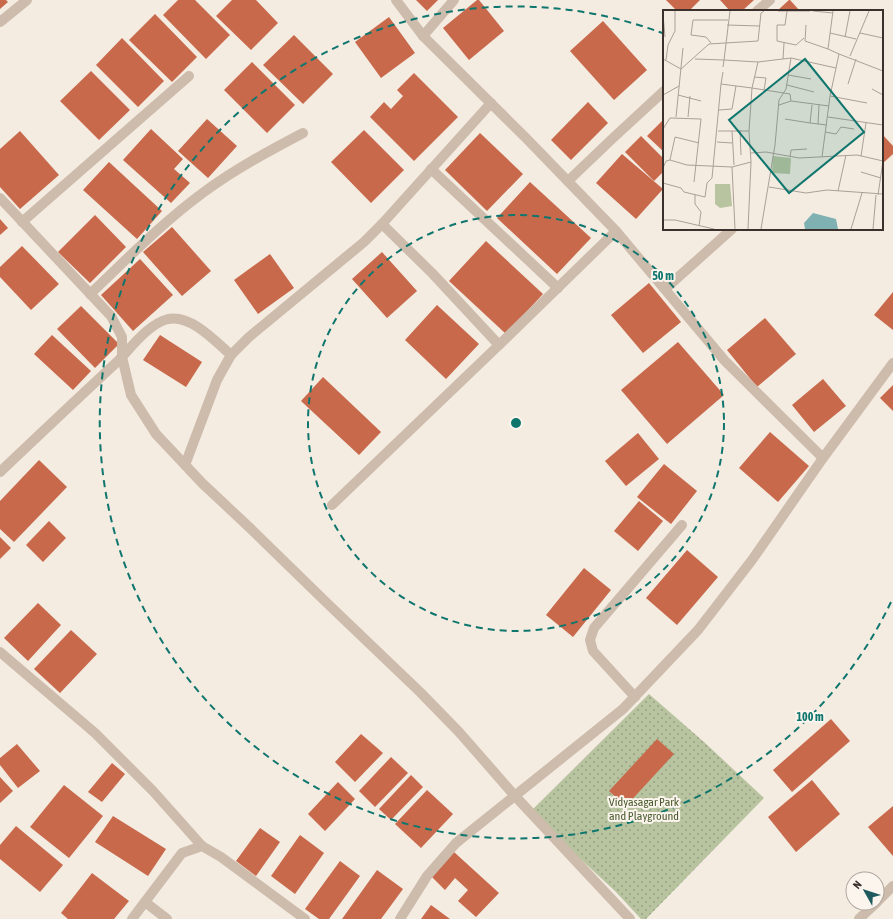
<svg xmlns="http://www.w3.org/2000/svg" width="893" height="919" viewBox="0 0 893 919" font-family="'Asap Condensed',sans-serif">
	<defs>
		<pattern id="park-dots" width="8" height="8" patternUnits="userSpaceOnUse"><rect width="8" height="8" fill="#b8c4a0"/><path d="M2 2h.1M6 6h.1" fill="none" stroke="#97a083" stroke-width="1.8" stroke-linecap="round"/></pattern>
	</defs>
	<rect width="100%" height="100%" fill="#f4ebe1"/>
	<!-- park -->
	<polygon fill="url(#park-dots)" points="649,694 704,742 764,798 646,919 641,919 616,892 530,812"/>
	<!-- building -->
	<g fill="#c8694b">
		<polygon points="0,0 6,0 8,2 0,9"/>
		<polygon points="178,0 195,0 230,35 206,59 163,15"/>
		<polygon points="232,0 256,0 278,23 251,50 216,16"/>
		<polygon points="416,0 438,0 427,11"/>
		<polygon points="477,0 479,0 504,31 469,60 443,28"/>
		<polygon points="666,0 700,0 689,11 677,11"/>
		<polygon points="720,0 754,0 742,11 730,11"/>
		<polygon points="790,0 800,11 777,11 789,0"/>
		<polygon points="155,14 197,57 172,82 129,40"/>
		<polygon points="389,17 415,53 381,78 355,42"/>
		<polygon points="603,21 647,70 614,100 570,51"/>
		<polygon points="294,35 333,74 303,104 263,65"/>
		<polygon points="122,38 164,81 138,107 96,65"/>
		<polygon points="252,62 295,105 267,133 224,90"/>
		<polygon points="91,71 130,110 99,140 60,101"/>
		<polygon points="414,73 458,117 414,161 370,117 384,102 391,109 403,96 397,90"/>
		<polygon points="588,102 608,123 571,160 551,140"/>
		<polygon points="207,119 237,146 208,178 178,151"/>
		<polygon points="664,119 664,152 647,136"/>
		<polygon points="151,129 183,159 174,169 190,183 171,203 123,160"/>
		<polygon points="364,130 404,170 371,203 331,162"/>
		<polygon points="20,131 59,175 20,209 0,187 0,149"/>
		<polygon points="480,133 523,174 487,211 445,170"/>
		<polygon points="882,134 893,146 893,154 882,164"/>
		<polygon points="641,136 664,159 664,171 654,181 625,152"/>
		<polygon points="622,154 663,189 636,219 596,183"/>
		<polygon points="109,162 162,211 137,239 83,190"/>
		<polygon points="530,182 591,238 557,274 497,218"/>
		<polygon points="95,215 126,247 90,283 58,252"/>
		<polygon points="0,219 8,228 0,235"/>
		<polygon points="172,227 211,271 182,296 143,252"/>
		<polygon points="486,241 543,294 506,334 449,281"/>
		<polygon points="22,246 59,284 31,310 0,277 0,267"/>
		<polygon points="382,252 417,291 387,318 352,279"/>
		<polygon points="270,254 294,288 258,314 234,280"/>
		<polygon points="140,259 173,295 133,331 101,295"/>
		<polygon points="649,283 681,322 643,353 611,315"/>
		<polygon points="893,292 893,330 874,315"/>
		<polygon points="437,305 479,344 446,379 405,340"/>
		<polygon points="81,306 119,344 95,368 57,329"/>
		<polygon points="765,318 796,354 757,387 727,350"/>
		<polygon points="52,335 91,371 73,390 34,354"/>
		<polygon points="160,335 202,362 186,387 143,360"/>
		<polygon points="678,342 724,395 667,444 621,390"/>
		<polygon points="323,377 381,432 359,455 301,401"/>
		<polygon points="823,379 846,406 814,432 792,405"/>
		<polygon points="893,385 893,411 880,398"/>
		<polygon points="770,432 809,466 778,502 739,468"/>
		<polygon points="638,433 659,459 626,486 605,461"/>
		<polygon points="39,460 67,487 14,542 0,529 0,501"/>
		<polygon points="664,464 697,491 671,524 637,497"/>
		<polygon points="639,501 663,521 638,551 614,531"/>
		<polygon points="49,521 66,538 43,562 26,545"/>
		<polygon points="0,537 11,548 0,559"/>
		<polygon points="687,550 718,577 677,625 646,598"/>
		<polygon points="584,568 611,590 573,637 546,615"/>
		<polygon points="38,603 61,625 28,661 4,638"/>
		<polygon points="71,630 97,654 60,693 34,669"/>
		<polygon points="831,719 850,741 792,792 773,770"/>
		<polygon points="361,734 383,753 355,782 335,762"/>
		<polygon points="657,739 674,754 626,806 609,791"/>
		<polygon points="17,744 40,771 18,788 0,765 0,758"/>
		<polygon points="391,757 408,773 375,807 359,791"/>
		<polygon points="112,763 125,774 102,802 88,792"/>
		<polygon points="411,775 423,787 391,820 379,809"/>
		<polygon points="0,777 13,791 0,803"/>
		<polygon points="812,780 840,814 796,852 768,817"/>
		<polygon points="338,782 355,799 325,831 308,814"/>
		<polygon points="64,785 103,816 69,858 30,827"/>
		<polygon points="427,790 453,814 421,848 395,824"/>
		<polygon points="893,806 893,856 868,827"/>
		<polygon points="113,816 166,849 148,876 95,842"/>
		<polygon points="16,826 63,865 40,892 0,859 0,845"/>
		<polygon points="260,828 280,842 256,876 236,861"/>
		<polygon points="300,835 324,853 295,894 271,876"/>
		<polygon points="454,852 499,893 476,917 458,901 468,890 455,878 445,890 432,877"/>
		<polygon points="340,861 360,876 329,919 319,919 305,909"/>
		<polygon points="377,870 403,889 381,919 342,919"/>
		<polygon points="92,873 129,901 114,919 68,919 61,913"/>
		<polygon points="431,905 450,919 421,919"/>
	</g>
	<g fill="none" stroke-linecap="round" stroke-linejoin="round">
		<!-- street -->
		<g stroke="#cdbbac" stroke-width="10">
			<polyline points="396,0 423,36 526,138 616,231 725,361 823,458"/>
			<polyline points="757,11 770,0"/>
			<polyline points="0,22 27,0"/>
			<polyline points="423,36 454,0"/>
			<polyline points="431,169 558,288"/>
			<polyline points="568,181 612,139 664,91"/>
			<polyline points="0,198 111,316 122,337 122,357 131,395 156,434 202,483 250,528 329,605 420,692 459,732 515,796 630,919"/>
			<polyline points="22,222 189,76"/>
			<polyline points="382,224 432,273 499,345 616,231"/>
			<polyline points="665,289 732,229"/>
			<path d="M90 294C127 259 163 222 204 192 235 169 269 151 303 133"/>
			<polyline points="231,355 249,337 364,242 382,224 491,103"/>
			<path d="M0 472C39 435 78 398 117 362 131 348 148 324 168 319 191 314 216 342 231 355L217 380 185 465"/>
			<polyline points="332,505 499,345"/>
			<polyline points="0,652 95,733 153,791 202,846"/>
			<polyline points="635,697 593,651 590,640 594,628 682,525"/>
			<polyline points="145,902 167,919"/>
			<polyline points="877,902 893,886"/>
			<polyline points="132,919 182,853 202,846 221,857 305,919"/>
			<polyline points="400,919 427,876 456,843 623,709 698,630 752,560 823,458 893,363"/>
			<polyline points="859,919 876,903"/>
		</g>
	</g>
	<!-- distance rings -->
	<g fill="none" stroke="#0f766e" stroke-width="2" stroke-dasharray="7 5">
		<circle cx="516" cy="423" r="208"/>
		<path d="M891 602A416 416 0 1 1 662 33"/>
	</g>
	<g text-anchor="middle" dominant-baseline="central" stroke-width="4" stroke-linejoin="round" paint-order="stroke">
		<!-- park labels -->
		<g font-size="12" fill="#4a5a2e" stroke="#fbf5ee">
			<text x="644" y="802">Vidyasagar Park<tspan x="644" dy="14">and Playground</tspan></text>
		</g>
	</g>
	<!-- overview -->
	<g transform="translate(663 10)">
		<rect width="220" height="220" fill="#f4ebe1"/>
		<path d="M110 146 128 148 127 164 109 163ZM52 174H67L69 196 57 198 52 194Z" fill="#b8c4a0"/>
		<path d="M150 203 173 209 175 219H142L141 213Z" fill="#7fb0b2"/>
		<path fill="none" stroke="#aaa098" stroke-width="1" d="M67 1 61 50 95 52 128 48 173 58M115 1H147M124 1 122 15H114V31L133 35 141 28M150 1 170 3M0 4 2 27M64 15 97 16M143 15 142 31 165 39M167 23 193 29M197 23 220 28M182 27 187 1M48 33 43 27 28 25 30 10H65M176 44 220 61M187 46 206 1M0 49 18 59 46 34 95 31 98 3 101 1M32 49 61 50 60 57M120 49 121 33M3 50 5 35 12 21V1M125 65 148 69M91 67 103 68 101 80M58 74 60 62M185 74 193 49M124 75 151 82M209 79 220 85M0 85 16 76M15 85 38 91M167 86 204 93M128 91 166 96M149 95 147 113 164 115M56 100 69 99 73 76M13 107 20 38M25 107 27 86M165 107 220 115M122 109 147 113M155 114 156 95M0 119 7 108 38 109 31 172M77 120 78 145M55 121H86L88 152 85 219M69 121 71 155M86 121 89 78 127 84 128 91 116 95M162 122 173 124 178 117 191 119M54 132 69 133M88 143 103 142 136 148 194 145 220 151M198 146 203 113M127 147 128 140 144 139M159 147 167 86 176 44 165 39 170 1M7 150 12 127 36 133M69 157 88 152M0 158 3 151 7 150 24 155 69 157 72 219M198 162 218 168M0 173 18 178 21 182 42 187 44 173 49 168 58 74 89 78 95 52M106 177 143 183 164 180 220 184M175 181 183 145M32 185V194L38 202 36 216M215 185 220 151M0 210H12L51 219M98 219 112 135 116 90 123 79 128 48M188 219 199 183M210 219 213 185"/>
		<path fill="#0f766e" fill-opacity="0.15" stroke="#0f766e" stroke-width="2" d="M142 49 201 122 126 183 66 110Z"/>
		<rect width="220" height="220" fill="none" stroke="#3b302b" stroke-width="2"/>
	</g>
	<circle cx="516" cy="423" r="6" fill="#0f766e" stroke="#fbf5ee" stroke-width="2"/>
	<g font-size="12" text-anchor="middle" font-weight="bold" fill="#0f766e" stroke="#fbf5ee" stroke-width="4" stroke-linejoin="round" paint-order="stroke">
		<text x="663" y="280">50 m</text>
		<text x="810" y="721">100 m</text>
	</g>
	<!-- north arrow -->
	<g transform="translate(865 891) rotate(309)"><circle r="19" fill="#fbf5ee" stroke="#aea6a0"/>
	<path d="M0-3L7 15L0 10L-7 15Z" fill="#1f5a5e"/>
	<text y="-6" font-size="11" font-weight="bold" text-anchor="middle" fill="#3b302b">N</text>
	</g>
</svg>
